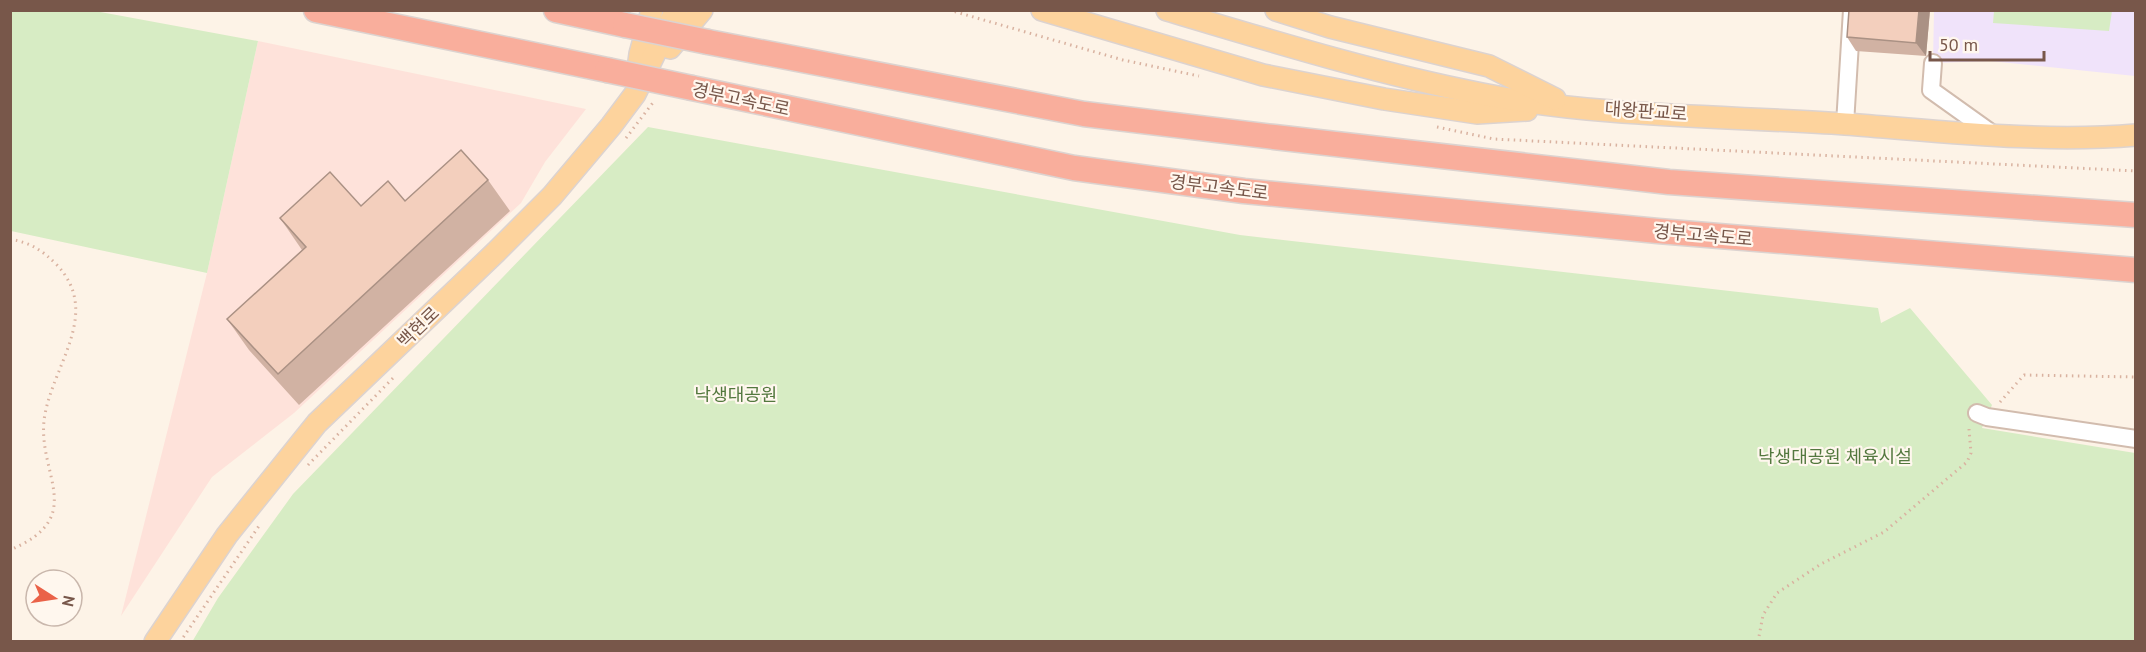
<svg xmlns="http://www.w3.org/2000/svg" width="2146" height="652" viewBox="0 0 2146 652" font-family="'PT Sans','Noto Sans KR',sans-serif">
	<rect width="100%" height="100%" fill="#fdf3e7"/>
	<!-- commercial -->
	<polygon fill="#fee2da" points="258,41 586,109 545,162 521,203 294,413 212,477 121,616 207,273"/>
	<!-- education -->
	<polygon fill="#f0e3fa" points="1934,11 2135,11 2135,76 1990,61 1933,63"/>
	<!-- green -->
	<g fill="#d7ecc4">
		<polygon points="10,11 95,11 258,41 207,273 11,231"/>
		<polygon points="1994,11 1994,10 2112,11 2109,31 1993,23"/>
		<polygon points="648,127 1240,235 1878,308 1881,323 1910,308 1992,405 1982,428 2135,453 2135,641 192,642 218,598 293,494"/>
	</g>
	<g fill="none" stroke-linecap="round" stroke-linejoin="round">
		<defs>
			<g id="minor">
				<polyline points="1933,63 1931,90 1994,135"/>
				<polyline points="1845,124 1852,10"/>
				<polyline points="1977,413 1987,417 2136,439"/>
			</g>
			<g id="major">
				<polyline points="1042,10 1263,75 1384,99 1477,113 1527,110"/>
				<path d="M1167 10C1271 41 1375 73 1482 94 1597 117 1727 116 1845 124 1941 131 2039 143 2136 135"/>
				<polyline points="1276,10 1330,27 1489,66 1555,99"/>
				<polyline points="670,48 702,10"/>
				<polyline points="637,76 640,54 652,10"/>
				<polyline points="155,642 227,535 317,423 496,252 552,196 611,126 635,94 676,10"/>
			</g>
			<g id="highway">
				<polyline points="316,10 607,70"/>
				<polyline points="556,10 625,25"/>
				<polyline points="708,42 1084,114 1274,137 1669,182 2136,215"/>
				<polyline points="692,88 1074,168 1244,191 1658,231 2136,270"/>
			</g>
		</defs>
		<!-- minor casing -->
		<use href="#minor" stroke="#d2bcae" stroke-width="20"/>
		<!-- major casing -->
		<use href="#major" stroke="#dcd3d0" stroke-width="24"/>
		<!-- highway casing -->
		<use href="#highway" stroke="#dcd3d0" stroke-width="27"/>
		<!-- path -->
		<g stroke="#d9b2a0" stroke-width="3" stroke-dasharray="1.5 4.5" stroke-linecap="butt">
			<polyline points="949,10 1123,60 1199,76"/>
			<polyline points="1437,127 1494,139 2136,171"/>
			<polyline points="626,138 655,100"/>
			<path d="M10 239C31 243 42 250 57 265 101 312 55 362 45 414 34 472 91 516 10 550"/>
			<polyline points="2000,402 2024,375 2136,377"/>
			<polyline points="308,465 394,377"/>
			<polyline points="180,642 259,526"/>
			<polyline points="1758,642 1763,615 1777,593 1821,564 1884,532 1967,462 1971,453 1969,429"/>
		</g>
		<!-- minor -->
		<use href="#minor" stroke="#fff" stroke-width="16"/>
		<!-- major -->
		<use href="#major" stroke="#fdd39d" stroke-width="21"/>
		<!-- highway -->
		<use href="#highway" stroke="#f9ae9c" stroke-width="24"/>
		<defs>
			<g id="highway-bridge">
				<polyline points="625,25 708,42"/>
				<polyline points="607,70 692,88"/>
			</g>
		</defs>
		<!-- highway-bridge casing -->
		<use href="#highway-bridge" stroke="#dcd3d0" stroke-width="27" stroke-linecap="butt"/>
		<!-- highway-bridge -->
		<use href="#highway-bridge" stroke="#f9ae9c" stroke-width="24"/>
	</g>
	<!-- wall -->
	<g fill="#d1b2a3">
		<polygon points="1849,10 1930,10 1926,56 1856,51 1847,37"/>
		<polygon points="488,180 510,211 299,405 249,350 227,319 302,250 280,218 361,206 405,201"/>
	</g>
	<!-- shaded-wall -->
	<polygon fill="#aa9184" points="1919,10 1930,10 1926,56 1916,43"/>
	<!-- building -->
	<g fill="#f3cfbd" stroke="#aa9184" stroke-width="1.5">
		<polygon points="1849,10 1919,10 1916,43 1847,37"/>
		<polygon points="461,150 488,180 278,374 227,319 306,247 280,218 330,172 361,206 388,181 405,201"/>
	</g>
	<g text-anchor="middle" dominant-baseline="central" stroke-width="4.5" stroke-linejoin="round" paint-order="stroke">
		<!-- street labels -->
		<g font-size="18" fill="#78574a" stroke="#fff7ee">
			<text transform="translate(741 99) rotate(12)">경부고속도로</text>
			<text transform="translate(1646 111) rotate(4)">대왕판교로</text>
			<text transform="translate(1219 187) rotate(7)">경부고속도로</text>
			<text transform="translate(1703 235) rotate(5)">경부고속도로</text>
			<text transform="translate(418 327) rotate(-44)">백현로</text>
		</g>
		<!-- park labels -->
		<g font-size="18" fill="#53783e" stroke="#fff7ee">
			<text x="736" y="394">낙생대공원</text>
			<text x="1835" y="456">낙생대공원 체육시설</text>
		</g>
	</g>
	<!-- border -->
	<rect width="2146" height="652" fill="none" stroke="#78574a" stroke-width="24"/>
	<!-- north arrow -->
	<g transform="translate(54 598) rotate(102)"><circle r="28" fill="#fff7ee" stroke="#c9b7ac" stroke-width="1.5"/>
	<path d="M0-4.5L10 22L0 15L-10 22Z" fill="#ea6248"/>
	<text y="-9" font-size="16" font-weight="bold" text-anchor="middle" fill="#78574a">N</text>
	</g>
	<!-- scale -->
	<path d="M1930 51v9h114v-9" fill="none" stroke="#78574a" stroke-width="3"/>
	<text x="1939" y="51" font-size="18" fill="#78574a" stroke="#fff7ee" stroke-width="4.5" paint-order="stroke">50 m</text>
</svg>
